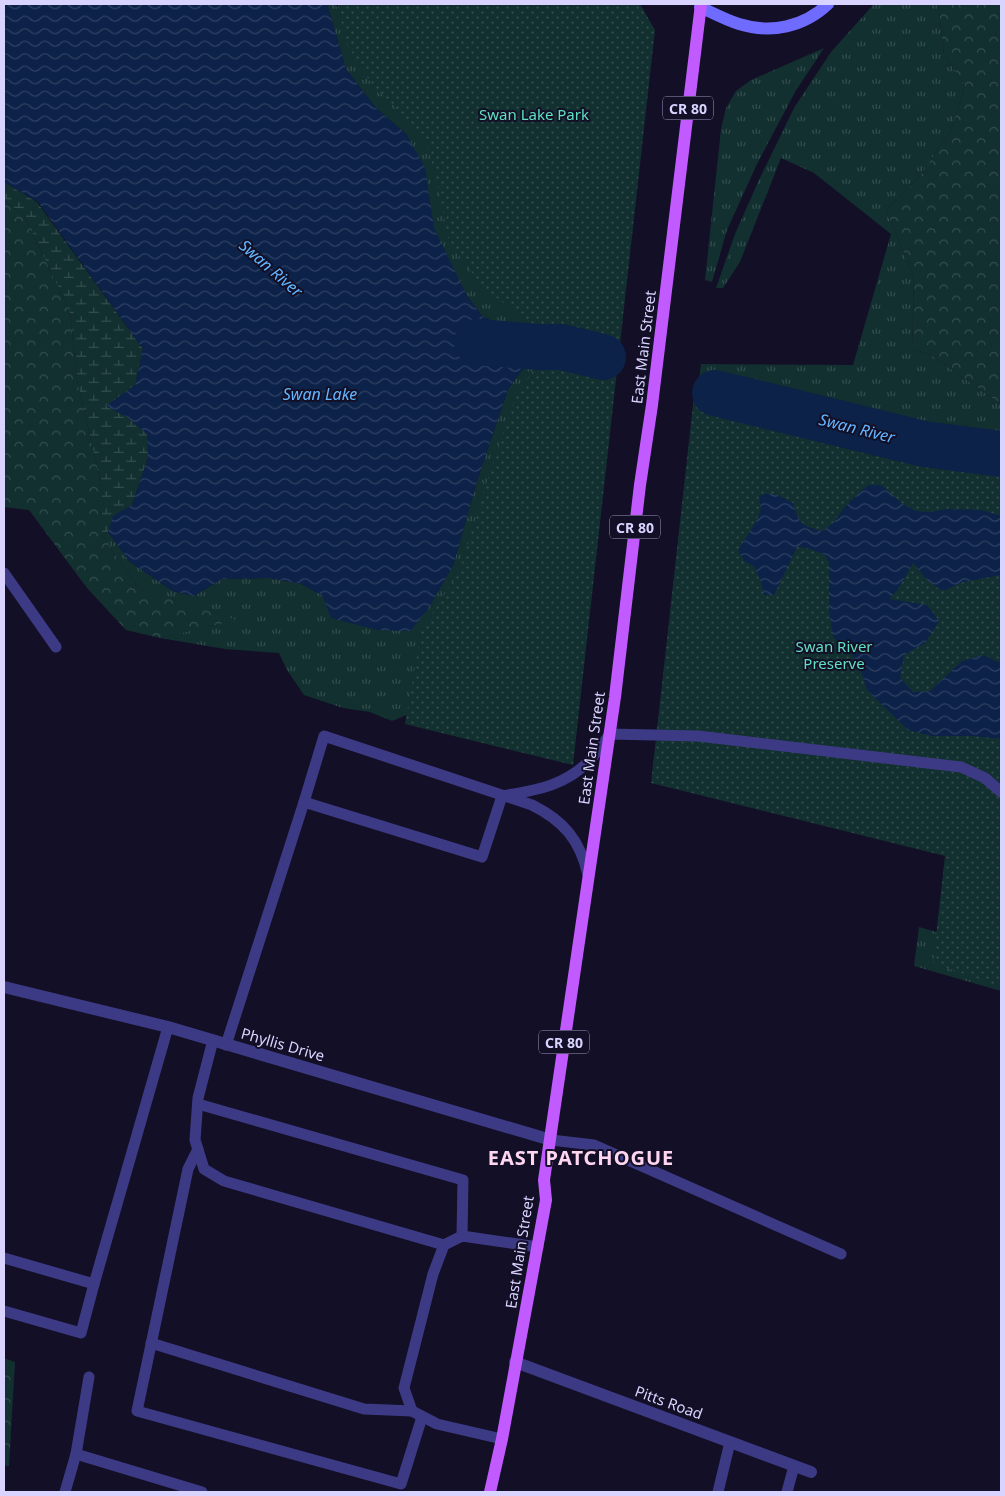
<svg xmlns="http://www.w3.org/2000/svg" width="1005" height="1496" viewBox="0 0 1005 1496" font-family="'Noto Sans',sans-serif">
	<defs>
		<pattern id="grass-tufts" width="24" height="20" patternUnits="userSpaceOnUse" patternTransform="scale(1.25)"><rect width="24" height="20" fill="#12302f"/><path d="M3 7l-1-3M5 7V3M7 7l1-3M15 17l-1-3M17 17v-4M19 17l1-3" fill="none" stroke="#344d4e"/></pattern>
		<pattern id="forest-crowns" width="20" height="18" patternUnits="userSpaceOnUse" patternTransform="scale(1.25)"><rect width="20" height="18" fill="#12302f"/><path d="M2 6a3 3 0 1 1 6 0M12 15a3 3 0 1 1 6 0" fill="none" stroke="#344d4e"/></pattern>
		<pattern id="wetland-marsh" width="20" height="14" patternUnits="userSpaceOnUse" patternTransform="scale(1.25)"><rect width="20" height="14" fill="#12302f"/><path d="M1 5h8M5 5V1M11 12h8M15 12V8" fill="none" stroke="#344d4e"/></pattern>
		<pattern id="park-dots" width="8" height="8" patternUnits="userSpaceOnUse" patternTransform="scale(1.25)"><rect width="8" height="8" fill="#12302f"/><path d="M2 2h.1M6 6h.1" fill="none" stroke="#344d4e" stroke-width="1.8" stroke-linecap="round"/></pattern>
		<pattern id="water-waves" width="16" height="10" patternUnits="userSpaceOnUse" patternTransform="scale(1.25)"><rect width="16" height="10" fill="#0c2248"/><path d="M0 5q4-4 8 0t8 0" fill="none" stroke="#2f4163"/></pattern>
	</defs>
	<rect width="100%" height="100%" fill="#130f26"/>
	<!-- grass -->
	<g fill="url(#grass-tufts)">
		<polygon points="327,4 335,4 550,329 529,334 483,317 467,296 430,229 407,135 375,107 346,69"/>
		<polygon points="874,4 938,4 944,55 965,85 951,130 918,179 886,210 914,277 912,349 931,355 1001,404 1001,759 696,403 701,364 853,365 891,234 814,173 781,158 740,262 723,288 716,288 735,234 758,182 794,108 831,52"/>
		<polygon points="824,48 795,92 757,164 727,230 712,282 705,280 721,129 726,108 736,91 751,80"/>
		<polygon points="535,353 548,370 416,711 392,721 370,712 343,708 304,695 287,670 279,653 225,649 160,638 235,620 139,589 102,535 108,532 130,562 173,591 194,596 222,579 270,578 301,584 322,595 453,566 477,481 508,389"/>
		<polygon points="919,927 1001,951 1001,991 914,966"/>
	</g>
	<!-- forest -->
	<g fill="url(#forest-crowns)">
		<polygon points="938,4 1001,4 1001,404 931,355 912,349 914,277 886,210 918,179 951,130 965,85 944,55"/>
		<polygon points="4,202 23,213 70,312 77,380 102,487 102,535 139,589 237,620 160,638 126,630 87,588 29,510 4,507"/>
		<polygon points="4,1358 15,1362 9,1466 4,1465"/>
	</g>
	<!-- wetland -->
	<polygon fill="url(#wetland-marsh)" points="4,182 37,202 143,349 135,385 107,406 127,417 148,434 148,458 132,505 114,516 108,532 102,535 102,487 77,380 70,312 23,213 4,202"/>
	<!-- park -->
	<g fill="url(#park-dots)">
		<polygon points="337,4 640,4 655,30 573,765 405,724 421,632 460,569 485,487 516,395 543,356 537,328 485,289 449,243 440,196 428,146 402,114 371,83 348,46"/>
		<polygon points="694,396 1001,458 1001,987 933,963 945,856 651,783"/>
	</g>
	<!-- water -->
	<g fill="url(#water-waves)">
		<polygon points="4,4 327,4 346,69 375,107 407,135 425,168 434,228 467,296 483,317 529,334 539,347 508,389 477,481 453,566 428,609 410,631 377,630 331,618 322,595 301,584 270,578 222,579 194,596 173,591 130,562 108,532 113,516 132,505 148,458 147,434 127,417 106,406 135,385 143,349 38,202 4,182"/>
		<path d="M869 485H881L904 505 916 511 931 512 946 509 982 510 1001 516V575L963 582 943 591 929 582 913 563 898 589 889 599 927 605 939 621 925 643 904 655 900 678 913 692 930 691 962 661 983 655 1001 663V739L974 736H932L908 730 867 690 861 671 853 656 833 637 829 610V562L824 554 807 548 797 547 774 595H764L761 582 754 566 744 561 738 550 756 522 761 509 759 496C772 490 781 497 793 503 799 524 802 526 822 531L833 523 844 508 862 490Z"/>
	</g>
	<g fill="none" stroke-linecap="round" stroke-linejoin="round">
		<!-- river -->
		<g stroke="#0c2248" stroke-width="46">
			<polyline points="477,342 539,347 561,347 603,357"/>
			<polyline points="715,393 924,444 1001,454"/>
		</g>
		<!-- service -->
		<g stroke="#3d3a85" stroke-width="11">
			<polyline points="4,573 56,647"/>
			<path d="M502 796C536 790 566 786 591 759 598 751 604 742 610 734L698 736 961 767 985 778 1001 792"/>
			<path d="M304 802 324 736 532 805C564 821 580 840 588 875"/>
			<polyline points="213,1040 198,1098 195,1140 204,1169 224,1181 444,1245"/>
			<polyline points="226,1045 304,802 482,857 502,796"/>
			<polyline points="198,1104 463,1180 462,1236"/>
			<polyline points="551,1140 594,1145 841,1254"/>
			<polyline points="198,1149 188,1169 137,1411 401,1484 422,1417"/>
			<polyline points="4,1258 94,1284 168,1027"/>
			<polyline points="4,1311 81,1333 94,1284"/>
			<polyline points="151,1343 364,1409 412,1411"/>
			<polyline points="502,1439 437,1424 412,1411 404,1388 433,1274 444,1245 462,1236 538,1247"/>
			<polyline points="76,1454 202,1492"/>
			<polyline points="65,1492 76,1454 89,1377"/>
			<polyline points="718,1492 730,1442"/>
			<polyline points="787,1492 794,1466"/>
		</g>
		<!-- minor -->
		<g stroke="#3d3a85" stroke-width="12">
			<polyline points="4,987 168,1027 551,1140"/>
			<polyline points="515,1362 811,1472"/>
		</g>
		<!-- secondary -->
		<path stroke="#6f6bff" stroke-width="12" d="M700 7C713 13 726 20 739 24 771 34 804 27 828 4"/>
		<!-- primary -->
		<polyline stroke="#c25bff" stroke-width="12" points="490,1492 502,1439 546,1200 544,1180 615,697 640,485 652,405 701,4"/>
	</g>
	<g text-anchor="middle" dominant-baseline="central" stroke-width="4" stroke-linejoin="round" paint-order="stroke">
		<!-- shield labels -->
		<g fill="#130f26" stroke="#9e99be" stroke-width="1">
			<rect x="663" y="96.5" width="50" height="23" rx="4"/>
			<rect x="610" y="515.5" width="50" height="23" rx="4"/>
			<rect x="539" y="1030.5" width="50" height="23" rx="4"/>
		</g>
		<g font-size="14" font-weight="bold" fill="#d9d4ff">
			<text x="688" y="108">CR 80</text>
			<text x="635" y="527">CR 80</text>
			<text x="564" y="1042">CR 80</text>
		</g>
		<!-- park labels -->
		<g font-size="15" fill="#5fe0c0" stroke="#130f26">
			<text x="534" y="114">Swan Lake Park</text>
			<text x="834" y="646">Swan River<tspan x="834" dy="17">Preserve</tspan></text>
		</g>
		<!-- street labels -->
		<g font-size="15" fill="#d9d4ff" stroke="#130f26">
			<text transform="translate(643 347) rotate(-83)">East Main Street</text>
			<text transform="translate(591 748) rotate(-82)">East Main Street</text>
			<text transform="translate(283 1044) rotate(16)">Phyllis Drive</text>
			<text transform="translate(519 1252) rotate(-81)">East Main Street</text>
			<text transform="translate(669 1402) rotate(20)">Pitts Road</text>
		</g>
		<!-- water labels -->
		<g font-size="16" font-style="italic" fill="#62b6ff" stroke="#130f26">
			<text transform="translate(271 268) rotate(41)">Swan River</text>
			<text x="320" y="394">Swan Lake</text>
			<text transform="translate(857 428) rotate(14)">Swan River</text>
		</g>
		<!-- district labels -->
		<g font-size="20" font-weight="bold" letter-spacing="1" fill="#ffd6f0" stroke="#130f26">
			<text x="581" y="1157">EAST PATCHOGUE</text>
		</g>
	</g>
	<!-- border -->
	<rect width="1005" height="1496" fill="none" stroke="#d9d4ff" stroke-width="10"/>
</svg>
